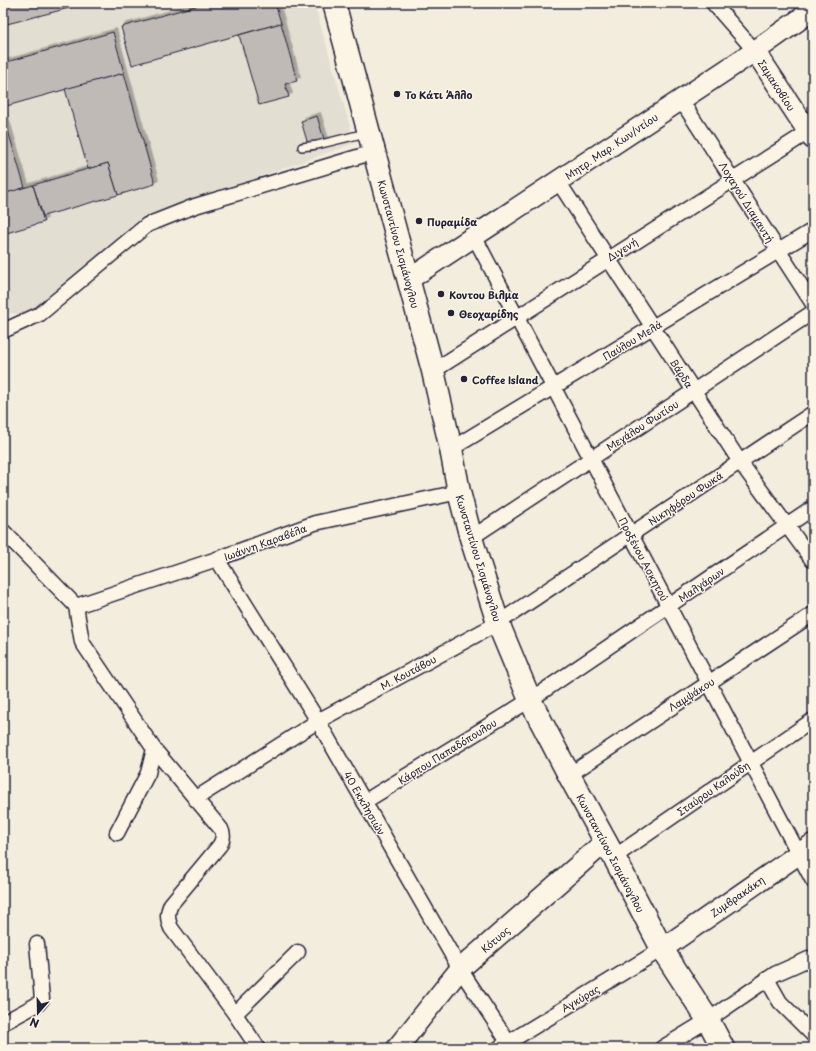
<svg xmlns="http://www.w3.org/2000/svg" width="816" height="1051" viewBox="0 0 816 1051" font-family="'Playpen Sans',sans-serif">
	<defs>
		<filter id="shadow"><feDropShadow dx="3.5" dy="-3.5" stdDeviation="0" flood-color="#0004"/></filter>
	</defs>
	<rect width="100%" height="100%" fill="#f3edde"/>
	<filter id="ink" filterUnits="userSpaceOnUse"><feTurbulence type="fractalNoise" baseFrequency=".025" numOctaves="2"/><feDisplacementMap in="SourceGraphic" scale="8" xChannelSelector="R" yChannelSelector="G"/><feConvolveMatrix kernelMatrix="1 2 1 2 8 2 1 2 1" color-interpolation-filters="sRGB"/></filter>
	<g filter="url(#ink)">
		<!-- built -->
		<polygon fill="#e3ded2" points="3,3 314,3 355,143 152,215 37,308 21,315 3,312"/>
		<!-- building -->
		<g fill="#bfbab6" stroke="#22223b" filter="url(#shadow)">
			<polygon points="3,3 72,3 73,7 3,25"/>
			<polygon points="206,3 275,3 281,23 132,65 121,27"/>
			<polygon points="281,23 297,81 285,84 289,97 259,105 239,35"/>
			<polygon points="113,32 124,73 3,107 3,63"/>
			<polygon points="124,73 155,184 118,195 108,163 88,169 65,89"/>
			<polygon points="3,114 25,188 3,194"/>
			<polygon points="317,116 326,146 310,151 301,121"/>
			<polygon points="108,163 118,195 43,216 33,185"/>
			<polygon points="33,185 44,222 3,234 3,194"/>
		</g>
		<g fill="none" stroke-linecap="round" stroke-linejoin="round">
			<defs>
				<polyline id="lane" points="302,147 317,145 366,133"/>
				<g id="street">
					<polyline points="713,3 755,51"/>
					<polyline points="681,100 813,304"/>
					<polyline points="558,181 740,462 813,561"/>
					<polyline points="474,236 813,881"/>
					<polyline points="3,331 40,314 147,225 195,206 374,152"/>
					<polyline points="433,371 813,129"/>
					<polyline points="451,449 813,230"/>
					<polyline points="3,531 76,606"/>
					<polyline points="471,538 813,312"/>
					<polyline points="217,559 318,721 460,969 512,1048"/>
					<polyline points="76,606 217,559 315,523 459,492"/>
					<polyline points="76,606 82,642 154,749 148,773 117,833"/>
					<path d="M154 749 221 829C224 835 223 839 220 845L171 904C167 913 167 918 171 928L235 1014 258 1048"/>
					<polyline points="569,775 813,614"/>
					<polyline points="195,799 318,721 498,623 813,413"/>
					<polyline points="364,802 530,700 813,508"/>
					<polyline points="614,857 813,720"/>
					<polyline points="767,979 780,1002 813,1035"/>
					<polyline points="235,1014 298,952"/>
					<polyline points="3,1023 38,1004 42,999 37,944"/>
					<polyline points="499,1048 662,949"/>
					<polyline points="662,1048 708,1020 775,974 813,957"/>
				</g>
				<g id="secondary">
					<polyline points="755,51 813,139"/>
					<polyline points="408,280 755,51 813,10"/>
					<polyline points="662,949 813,844"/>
					<polyline points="397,1048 460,969 605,842"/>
				</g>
				<polyline id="primary" points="334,3 433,371 451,449 459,492 471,538 498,623 530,700 569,775 614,857 662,949 708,1020 723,1048"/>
			</defs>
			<!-- lane casing -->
			<use href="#lane" stroke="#22223b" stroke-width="10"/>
			<!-- street casing -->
			<use href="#street" stroke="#22223b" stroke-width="17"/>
			<!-- secondary casing -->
			<use href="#secondary" stroke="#22223b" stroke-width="23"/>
			<!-- primary casing -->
			<use href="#primary" stroke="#22223b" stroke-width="25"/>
			<!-- lane -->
			<use href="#lane" stroke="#fcf5e5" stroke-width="7"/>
			<!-- street -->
			<use href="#street" stroke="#fcf5e5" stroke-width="14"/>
			<!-- secondary -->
			<use href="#secondary" stroke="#fcf5e5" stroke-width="20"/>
			<!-- primary -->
			<use href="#primary" stroke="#fcf5e5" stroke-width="22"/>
		</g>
	</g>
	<!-- markers -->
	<g fill="#22223b" stroke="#fcf5e5" stroke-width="1.5">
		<circle cx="397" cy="94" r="4"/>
		<circle cx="419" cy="221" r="4"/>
		<circle cx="441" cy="294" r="4"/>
		<circle cx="451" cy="313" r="4"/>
		<circle cx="464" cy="379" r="4"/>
	</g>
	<g text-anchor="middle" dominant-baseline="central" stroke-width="3" stroke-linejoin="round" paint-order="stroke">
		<!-- street labels -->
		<g font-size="10" fill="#22223b" stroke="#fcf5e5">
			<text transform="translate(777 85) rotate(57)">Σαμακοβίου</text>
			<text transform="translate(611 146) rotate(-34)">Μητρ. Μαρ. Κων/ντίου</text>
			<text transform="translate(747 202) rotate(58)">Λοχαγού Διαμαντή</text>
			<text transform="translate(399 244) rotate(75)">Κωνσταντίνου Σισμάνογλου</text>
			<text transform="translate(622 249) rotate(-32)">Διγενή</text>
			<text transform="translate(632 340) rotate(-31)">Παύλου Μελά</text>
			<text transform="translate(682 373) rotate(57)">Βάρδα</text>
			<text transform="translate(642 425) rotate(-33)">Μεγάλου Φωτίου</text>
			<text transform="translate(685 498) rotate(-34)">Νικηφόρου Φωκά</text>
			<text transform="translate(265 542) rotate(-20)">Ιωάννη Καραβέλα</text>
			<text transform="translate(479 558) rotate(73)">Κωνσταντίνου Σισμάνογλου</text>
			<text transform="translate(644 559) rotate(62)">Προξένου Ασκητού</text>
			<text transform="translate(701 584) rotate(-34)">Μαλγάρων</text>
			<text transform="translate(408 672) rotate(-28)">Μ. Κουτάβου</text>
			<text transform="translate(691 694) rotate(-33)">Λαμψάκου</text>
			<text transform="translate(447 751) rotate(-32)">Κάρπου Παπαδόπουλου</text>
			<text transform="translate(713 788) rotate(-35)">Σταύρου Καλούδη</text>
			<text transform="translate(365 803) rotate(60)">40 Εκκλησιών</text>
			<text transform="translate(611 853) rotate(62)">Κωνσταντίνου Σισμάνογλου</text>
			<text transform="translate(737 896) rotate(-35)">Ζυμβρακάκη</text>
			<text transform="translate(495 939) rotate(-41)">Κότυος</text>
			<text transform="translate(580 998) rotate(-31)">Αγκύρας</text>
		</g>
		<!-- poi labels -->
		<g font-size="10" font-weight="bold" fill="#22223b" stroke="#fcf5e5" text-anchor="start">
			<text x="405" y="94">Το Κάτι Άλλο</text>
			<text x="427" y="221">Πυραμίδα</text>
			<text x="449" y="294">Κοντου Βιλμα</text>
			<text x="459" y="313">Θεοχαρίδης</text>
			<text x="472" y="379">Coffee Island</text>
		</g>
	</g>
	<!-- margin -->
	<rect width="816" height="1051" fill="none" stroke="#fcf5e5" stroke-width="16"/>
	<rect x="8" y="8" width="800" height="1035" fill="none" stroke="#22223b" stroke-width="1.5" filter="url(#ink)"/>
	<!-- north arrow -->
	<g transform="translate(38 1013) rotate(200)" stroke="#fcf5e5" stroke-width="3" paint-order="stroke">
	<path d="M0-3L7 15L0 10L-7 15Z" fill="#22223b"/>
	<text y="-6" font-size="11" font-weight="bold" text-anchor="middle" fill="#22223b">N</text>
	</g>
</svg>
